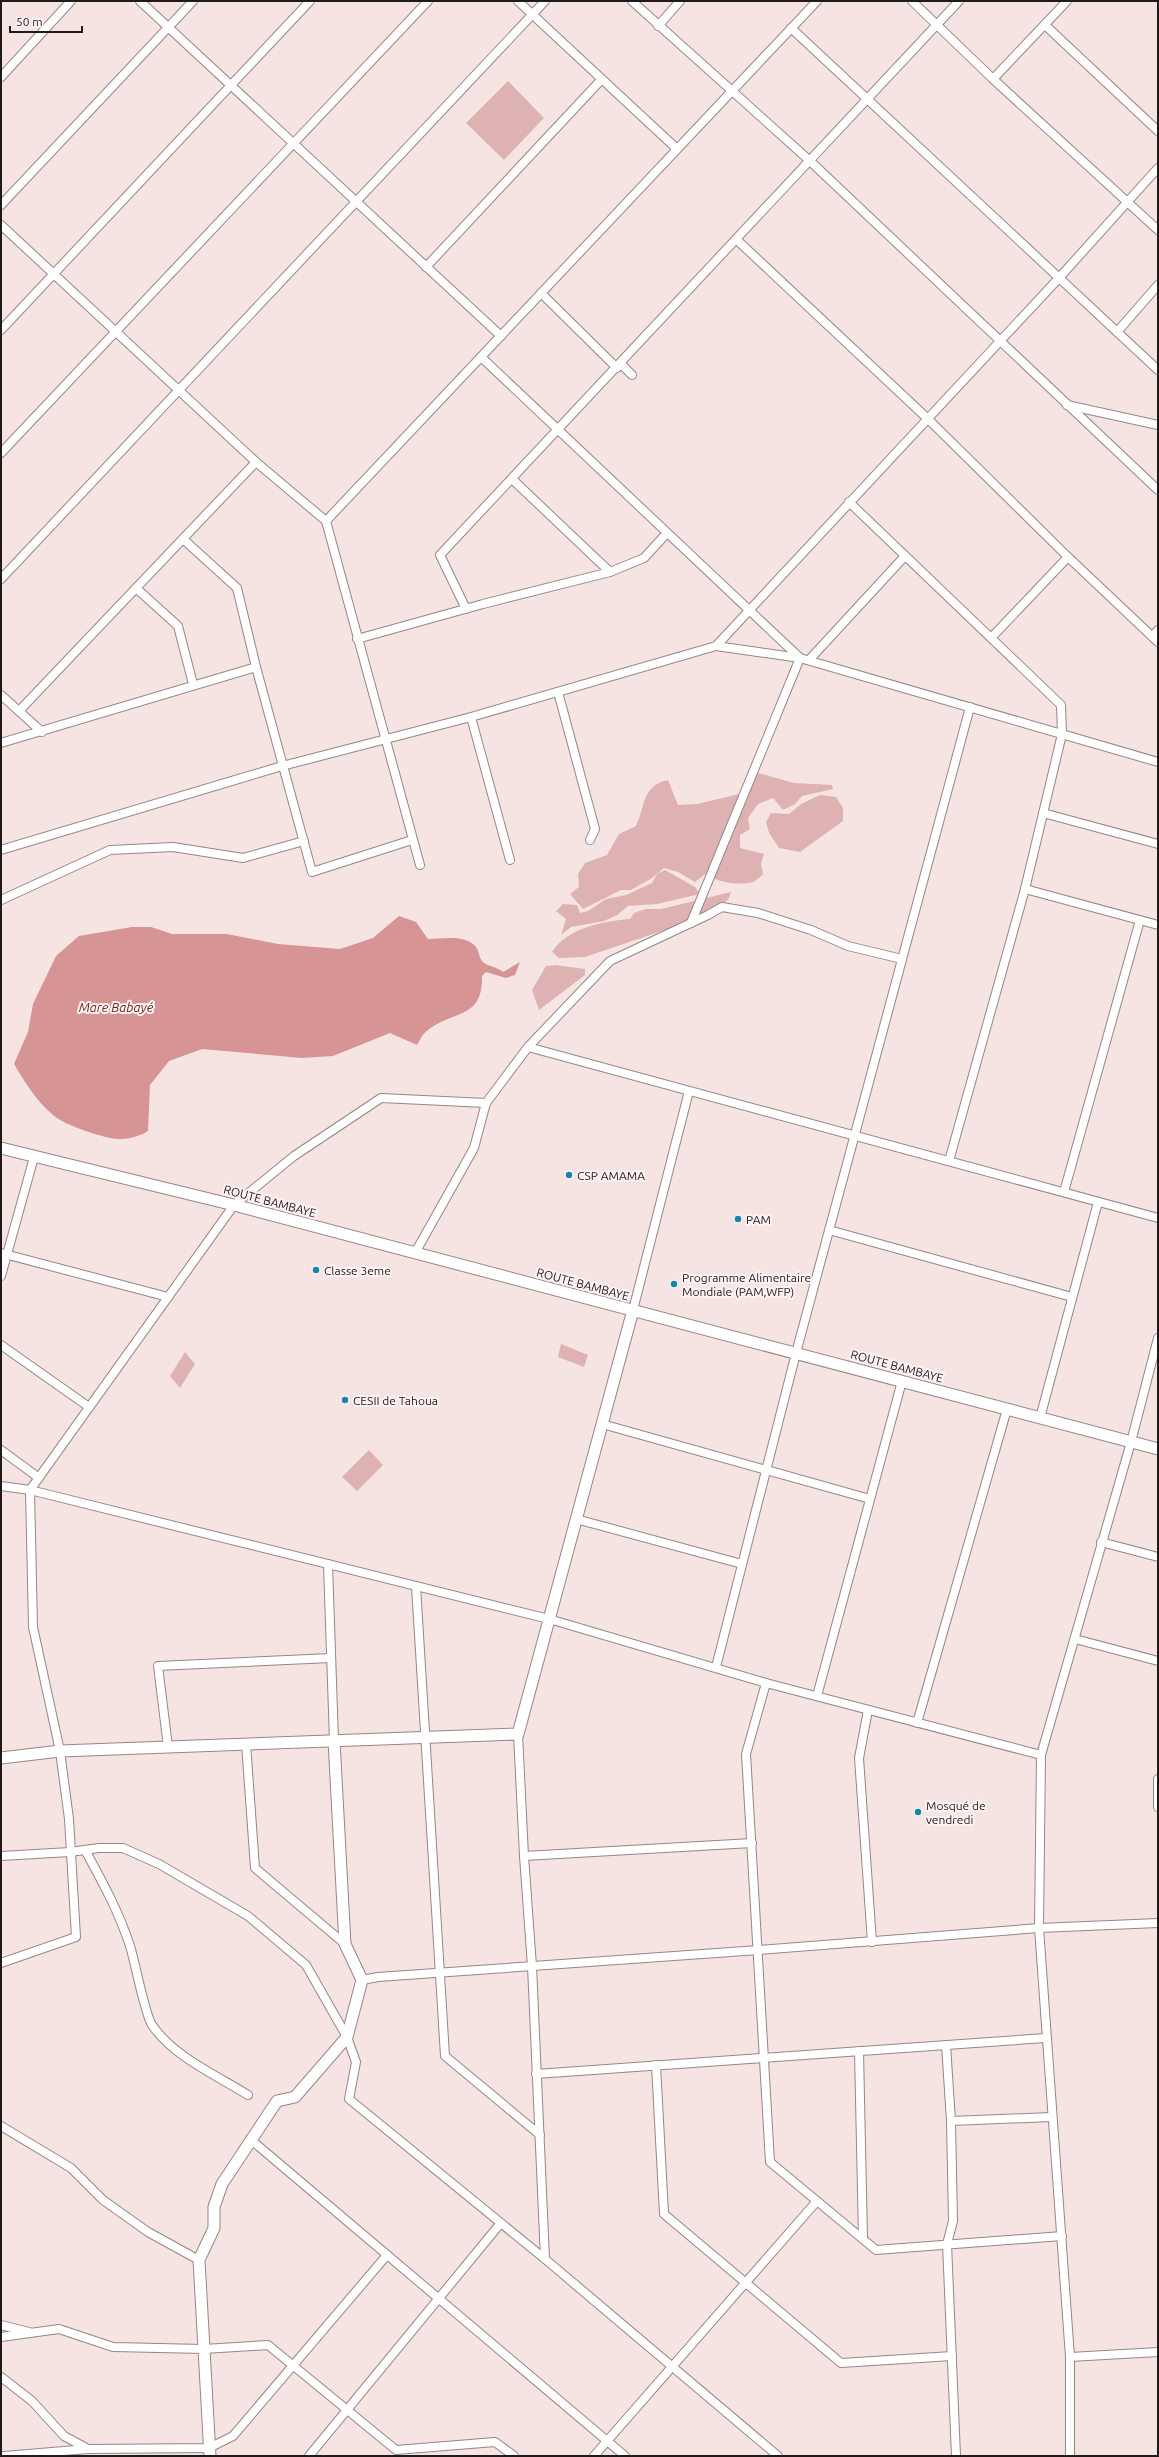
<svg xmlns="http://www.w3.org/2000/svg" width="1159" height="2457" viewBox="0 0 1159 2457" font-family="Ubuntu,sans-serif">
	<rect width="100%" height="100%" fill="#f6e4e3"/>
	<!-- green -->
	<g fill="#deb2b2">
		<polygon points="508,81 544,118 504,160 466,123"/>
		<path d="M751 771 794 783 832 785 833 789 802 796 795 804 783 810 773 798 758 804 748 818 750 829 740 835V848L764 854 761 864 763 874C760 877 756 881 753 882 739 886 716 882 705 874L695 882 678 872 664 868 652 878 631 890H621L583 909 570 894 579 887 578 874 585 863 607 855 619 834 636 826C646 804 642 786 668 780L678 805 697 804 739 794Z"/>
		<polygon points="820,795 836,797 843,808 843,821 800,852 779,848 769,833 766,822 771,813 789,814 801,804"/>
		<polygon points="665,870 695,887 700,894 657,904 628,906 617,915 604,921 571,927 561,935 566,919 556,911 563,904 577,905 580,913 588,911 606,899 626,895 652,883 657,874"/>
		<path d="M731 892 728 900 697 919 585 957 559 958 552 952C567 928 604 921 630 919L634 913 646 909H661Z"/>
		<polygon points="555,965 585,969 585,975 539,1010 532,990 546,966"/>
		<polygon points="561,1344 588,1355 584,1367 558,1357"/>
		<polygon points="185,1352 195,1364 180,1388 170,1376"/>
		<polygon points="369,1450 383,1465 357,1491 342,1477"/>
	</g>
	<!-- water -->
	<path fill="#d79495" d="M399 916 416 922 428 939C442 939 466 934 476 947 480 952 478 958 484 963 488 966 497 967 503 972L520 962 515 975 506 978 486 972 482 976C483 1020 453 1010 428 1030 423 1033 420 1040 417 1045L390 1033 333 1056 302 1058 202 1049 169 1061 150 1085 148 1131C140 1136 127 1140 116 1139 101 1137 64 1125 53 1115 37 1102 24 1081 14 1064L28 1032 33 1004 56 956 79 936 132 927H151L172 934H227L278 944 340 949 373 938Z"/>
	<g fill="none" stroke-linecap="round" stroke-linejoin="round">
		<defs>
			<g id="street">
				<polyline points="140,1 501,336"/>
				<polyline points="518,1 677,149"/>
				<polyline points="632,1 810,161 1158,490"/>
				<polyline points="912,1 993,79 1158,230"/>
				<polyline points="1045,25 1158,131"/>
				<polyline points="658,26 680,1"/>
				<polyline points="791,28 1158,370"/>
				<polyline points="1,77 71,1"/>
				<polyline points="993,79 1067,1"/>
				<polyline points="1,205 193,1"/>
				<polyline points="1,225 256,462 326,521 420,865"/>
				<polyline points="737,240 928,419 1068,557 1158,642"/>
				<polyline points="426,267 601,80"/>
				<polyline points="541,293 617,368"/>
				<polyline points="1,330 310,1"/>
				<polyline points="1117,332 1158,285"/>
				<polyline points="481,357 800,658 691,923"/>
				<polyline points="621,364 632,375"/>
				<polyline points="1067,405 1158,425"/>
				<polyline points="1,453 428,1"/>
				<polyline points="512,479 610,572"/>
				<polyline points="849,502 1061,705 1062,734 1025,889 949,1161"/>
				<polyline points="326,521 817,1"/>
				<polyline points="183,539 237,588 256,667 312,872 412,840"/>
				<polyline points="1,579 545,1"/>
				<polyline points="136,588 178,626 193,684"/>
				<polyline points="466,609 440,555 959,1"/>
				<polyline points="1152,636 1158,630"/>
				<polyline points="991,638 1068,557"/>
				<polyline points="357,639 483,604 610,572 644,558 667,533"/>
				<polyline points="716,646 800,658 1158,762"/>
				<polyline points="809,660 905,556"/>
				<polyline points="558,692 595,829 590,840"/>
				<polyline points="1,695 42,732"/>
				<polyline points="19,711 256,462"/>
				<polyline points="471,717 510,860"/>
				<polyline points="1,743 256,667"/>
				<polyline points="1043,813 1158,844"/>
				<polyline points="1,850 282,766 471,717 716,646 1059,278 1158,168"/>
				<polyline points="1025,889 1158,925"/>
				<polyline points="1,900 110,850 173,847 243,858 304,841"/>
				<polyline points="528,1047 1158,1218"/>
				<polyline points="1064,1192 1140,920"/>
				<polyline points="829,1230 1072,1297"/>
				<polyline points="1,1253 168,1297"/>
				<polyline points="415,1253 474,1148 486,1103 528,1047 610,961 708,915 722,907 758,913 811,930 848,946 902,959"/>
				<polyline points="1,1276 34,1157"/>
				<polyline points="633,1310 689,1091"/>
				<polyline points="1,1345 89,1407"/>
				<polyline points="1040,1418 1098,1202"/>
				<polyline points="602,1424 870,1499"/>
				<polyline points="1,1450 39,1478"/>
				<polyline points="1,1486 30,1490 549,1619 766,1683 1041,1755"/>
				<polyline points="576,1519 742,1564"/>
				<polyline points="1101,1542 1158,1557"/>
				<polyline points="328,1564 334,1741"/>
				<polyline points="416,1586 445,2056 540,2135"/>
				<polyline points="1075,1639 1158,1661"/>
				<polyline points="716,1667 796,1353 970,707"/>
				<polyline points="766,1683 746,1754 770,2162 876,2250 1062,2236"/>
				<polyline points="817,1696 902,1381"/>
				<polyline points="868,1710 859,1758 872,1942"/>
				<polyline points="917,1723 1007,1409"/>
				<polyline points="518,1734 524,1856 532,1966 545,2259"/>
				<polyline points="246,1744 255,1868 345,1944"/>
				<polyline points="168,1747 158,1666 331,1658"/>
				<polyline points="1158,1779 1158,1807"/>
				<path d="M85 1850C102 1881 119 1912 130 1946 135 1962 145 2015 152 2025 174 2057 216 2075 248 2095"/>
				<polyline points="1,1856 70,1852 99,1848 123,1848 159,1864 248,1916 306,1965 347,2037 356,2062 349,2099 545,2259 778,2456"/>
				<polyline points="524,1856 752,1843"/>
				<polyline points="1,1963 76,1937 69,1819 60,1751 33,1627 30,1490 234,1205 294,1156 381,1098 486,1103"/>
				<polyline points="362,1980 378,1977 759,1950 1039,1928 1158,1923"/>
				<polyline points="946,2045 951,2121 953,2221 947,2244 956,2456"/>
				<polyline points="859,2051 863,2239"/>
				<polyline points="656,2065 664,2214 841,2363 952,2356"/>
				<polyline points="536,2074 1045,2038"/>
				<polyline points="951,2121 1052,2117"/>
				<polyline points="1,2126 71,2168 103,2200 148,2232 199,2260"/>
				<polyline points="250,2139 625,2456"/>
				<polyline points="1,2325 29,2332"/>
				<polyline points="1,2337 59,2329 113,2347 204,2349 268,2345 396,2450 495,2442 514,2456"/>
				<polyline points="1070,2357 1158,2352"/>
				<polyline points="1,2377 32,2401 64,2436 88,2449"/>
				<polyline points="4,2456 88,2449 209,2448 233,2436 387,2255"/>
				<polyline points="309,2456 500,2224"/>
				<polyline points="594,2456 817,2201"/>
				<polyline points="1070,2456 1070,2357 1039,1928 1041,1755 1131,1442 1158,1338"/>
			</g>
			<g id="secondary">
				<polyline points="1,1148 234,1205 1158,1449"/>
				<polyline points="1,1758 60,1751 518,1734 633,1310"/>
				<polyline points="210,2456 199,2260 214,2228 214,2207 222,2184 277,2101 295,2097 347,2037 362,1980 345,1944 334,1741"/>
			</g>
		</defs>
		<!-- street casing -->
		<use href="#street" stroke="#978686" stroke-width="10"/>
		<!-- secondary casing -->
		<use href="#secondary" stroke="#978686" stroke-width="13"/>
		<!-- street -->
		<use href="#street" stroke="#fff" stroke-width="8"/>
		<!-- secondary -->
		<use href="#secondary" stroke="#fff" stroke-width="11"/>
	</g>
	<!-- markers -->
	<g fill="#1685ac" stroke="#fef3f3" stroke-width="1.5">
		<circle cx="569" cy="1175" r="4"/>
		<circle cx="738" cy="1219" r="4"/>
		<circle cx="316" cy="1270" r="4"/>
		<circle cx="674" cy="1284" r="4"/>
		<circle cx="345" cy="1400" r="4"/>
		<circle cx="918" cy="1812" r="4"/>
	</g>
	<g text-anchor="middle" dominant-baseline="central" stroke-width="4" stroke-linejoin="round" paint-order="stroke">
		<!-- poi labels -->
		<g font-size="12" fill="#201a1a" stroke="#fef3f3" text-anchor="start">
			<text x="577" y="1175">CSP AMAMA</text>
			<text x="746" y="1219">PAM</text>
			<text x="324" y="1270">Classe 3eme</text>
			<text x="682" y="1277">Programme Alimentaire<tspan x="682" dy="14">Mondiale (PAM,WFP)</tspan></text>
			<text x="353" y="1400">CESII de Tahoua</text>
			<text x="926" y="1805">Mosqué de<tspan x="926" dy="14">vendredi</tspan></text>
		</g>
		<!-- street labels -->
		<g font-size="12" fill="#201a1a" stroke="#fef3f3">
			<text transform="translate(270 1201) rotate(15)">ROUTE BAMBAYE</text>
			<text transform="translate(583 1284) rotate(15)">ROUTE BAMBAYE</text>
			<text transform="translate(897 1366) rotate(15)">ROUTE BAMBAYE</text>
		</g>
		<!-- water labels -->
		<g font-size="13" font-style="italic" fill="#6d1e27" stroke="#fef3f3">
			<text x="116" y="1007">Mare Babayé</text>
		</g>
	</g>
	<!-- border -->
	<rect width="1159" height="2457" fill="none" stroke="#201a1a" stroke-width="4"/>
	<!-- scale -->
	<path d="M10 26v6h72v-6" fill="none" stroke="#201a1a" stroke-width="2"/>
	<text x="16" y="26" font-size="12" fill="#201a1a" stroke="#fef3f3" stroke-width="3" paint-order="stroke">50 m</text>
</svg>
